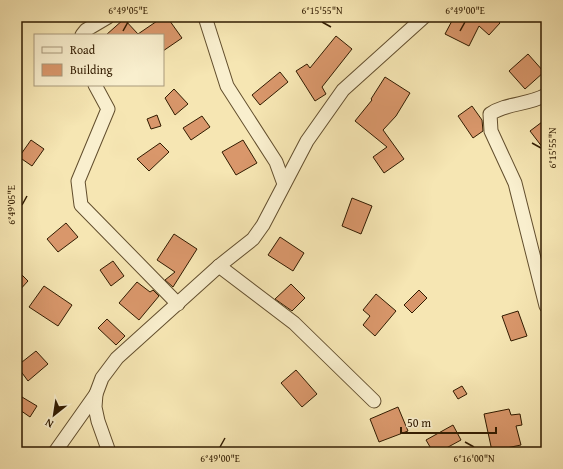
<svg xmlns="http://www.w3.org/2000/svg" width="563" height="469" viewBox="0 0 563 469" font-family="'Gentium Book Plus',serif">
	<rect width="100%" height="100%" fill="#f6e6b3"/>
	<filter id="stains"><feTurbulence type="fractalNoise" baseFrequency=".005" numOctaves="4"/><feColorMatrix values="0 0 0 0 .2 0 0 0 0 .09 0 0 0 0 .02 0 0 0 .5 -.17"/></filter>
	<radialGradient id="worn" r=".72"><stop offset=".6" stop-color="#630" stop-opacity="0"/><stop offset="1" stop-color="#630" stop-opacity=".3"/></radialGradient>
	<!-- building -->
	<g fill="#d9976b" stroke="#311b00">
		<polygon points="163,17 167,17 182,38 163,51 163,35 106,35 124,19 138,34"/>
		<polygon points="454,17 494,17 500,23 489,35 479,26 469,46 445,34"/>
		<polygon points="336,36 352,49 322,87 326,94 315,101 296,71 307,64 310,68"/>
		<polygon points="528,54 544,72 525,89 509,71"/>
		<polygon points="280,72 288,82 260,105 252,95"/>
		<polygon points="385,77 410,93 396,116 383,130 404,159 384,173 373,157 387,147 355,121 372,100 371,99"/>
		<polygon points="174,89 188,104 175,115 165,98"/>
		<polygon points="472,106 482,120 483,131 473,138 458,116"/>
		<polygon points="157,115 161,126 151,129 147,119"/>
		<polygon points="202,116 210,127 191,140 183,128"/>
		<polygon points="546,119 546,152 530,131"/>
		<polygon points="31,140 44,149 32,166 19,157"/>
		<polygon points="243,140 257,163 236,175 222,152"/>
		<polygon points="160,143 169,152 149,171 137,159"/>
		<polygon points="352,198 372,206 361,234 342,226"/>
		<polygon points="66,223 78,237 58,252 47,239"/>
		<polygon points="174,234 197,249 173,287 165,280 175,272 157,260"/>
		<polygon points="280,237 304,253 293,271 268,255"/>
		<polygon points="113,261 124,276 111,286 100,270"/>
		<polygon points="17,270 28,281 17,293"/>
		<polygon points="137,282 150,292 153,290 159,296 139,320 119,303"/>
		<polygon points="291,284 305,298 292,311 275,299"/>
		<polygon points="44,286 72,305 58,326 29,307"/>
		<polygon points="419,290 427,298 412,313 404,305"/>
		<polygon points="376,294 396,311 375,336 363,325 370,316 363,310"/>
		<polygon points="518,311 527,336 511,341 502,316"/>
		<polygon points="107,319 125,336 116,345 98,328"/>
		<polygon points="36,351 48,364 28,381 17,366"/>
		<polygon points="296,370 317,394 302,407 281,383"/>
		<polygon points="462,386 467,394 458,399 453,391"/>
		<polygon points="17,394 37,406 30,417 17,408"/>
		<polygon points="398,407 408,431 379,442 370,419"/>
		<polygon points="509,409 511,415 520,414 522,425 516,426 521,445 492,451 484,414"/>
		<polygon points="453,425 461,440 439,452 433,452 426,440"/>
	</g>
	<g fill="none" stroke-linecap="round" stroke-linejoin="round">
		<defs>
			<g id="minor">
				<polyline points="205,17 227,86 276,162 284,184"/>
				<polyline points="82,35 86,30 108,17"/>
				<polyline points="95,85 108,109 78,181 81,205 178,304"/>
				<path d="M546 95C528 105 506 103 490 114L491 131 515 183 546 306"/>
				<polyline points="219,266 294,323 374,401"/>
				<polyline points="55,452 96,394"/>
				<polyline points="109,452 98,421 95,407 96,394 102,378 117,358 219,266 253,239 263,225 307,141 343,90 424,17"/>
			</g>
		</defs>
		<!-- minor casing -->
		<use href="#minor" stroke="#624e2d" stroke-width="15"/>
		<!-- minor -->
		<use href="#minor" stroke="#f9efce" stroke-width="13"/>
	</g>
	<!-- ticks -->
	<path fill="none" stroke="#311b00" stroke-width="1.5" d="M322 22 331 27M123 31 128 22M460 31 465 22M532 143 541 148M22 205 27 196M465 442 474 447M220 447 225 438"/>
	<!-- margin -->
	<rect width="563" height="469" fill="none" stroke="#f6e6b3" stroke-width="44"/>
	<!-- legend -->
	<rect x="34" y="34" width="130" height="52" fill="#f9efce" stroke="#a99a7c"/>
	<rect x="42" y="47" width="20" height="6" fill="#f9efce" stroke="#a99a7c"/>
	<text x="70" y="54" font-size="12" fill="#311b00">Road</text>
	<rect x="42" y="64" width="20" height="12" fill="#d9976b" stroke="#a99a7c"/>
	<text x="70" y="74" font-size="12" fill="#311b00">Building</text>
	<!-- north arrow -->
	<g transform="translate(54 415) rotate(210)" stroke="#f9efce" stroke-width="3" paint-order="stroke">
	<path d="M0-3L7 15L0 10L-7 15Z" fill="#311b00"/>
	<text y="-6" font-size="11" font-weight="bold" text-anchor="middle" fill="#311b00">N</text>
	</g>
	<!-- scale -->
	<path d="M401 427v6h95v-6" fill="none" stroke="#311b00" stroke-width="2"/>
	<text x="407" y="427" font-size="12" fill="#311b00" stroke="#f9efce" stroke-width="3" paint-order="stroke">50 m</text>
	<rect x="22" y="22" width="519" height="425" fill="none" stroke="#311b00" stroke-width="1.5"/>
	<g font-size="10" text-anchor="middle" fill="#311b00">
		<text x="128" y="14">6°49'05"E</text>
		<text x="322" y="14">6°15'55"N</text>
		<text x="465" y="14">6°49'00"E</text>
		<text transform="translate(552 148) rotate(-90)" y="4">6°15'55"N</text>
		<text transform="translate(11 205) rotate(-90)" y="4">6°49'05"E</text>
		<text x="220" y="462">6°49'00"E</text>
		<text x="474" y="462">6°16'00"N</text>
	</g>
	<rect width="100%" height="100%" filter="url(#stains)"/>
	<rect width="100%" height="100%" fill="url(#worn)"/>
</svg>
